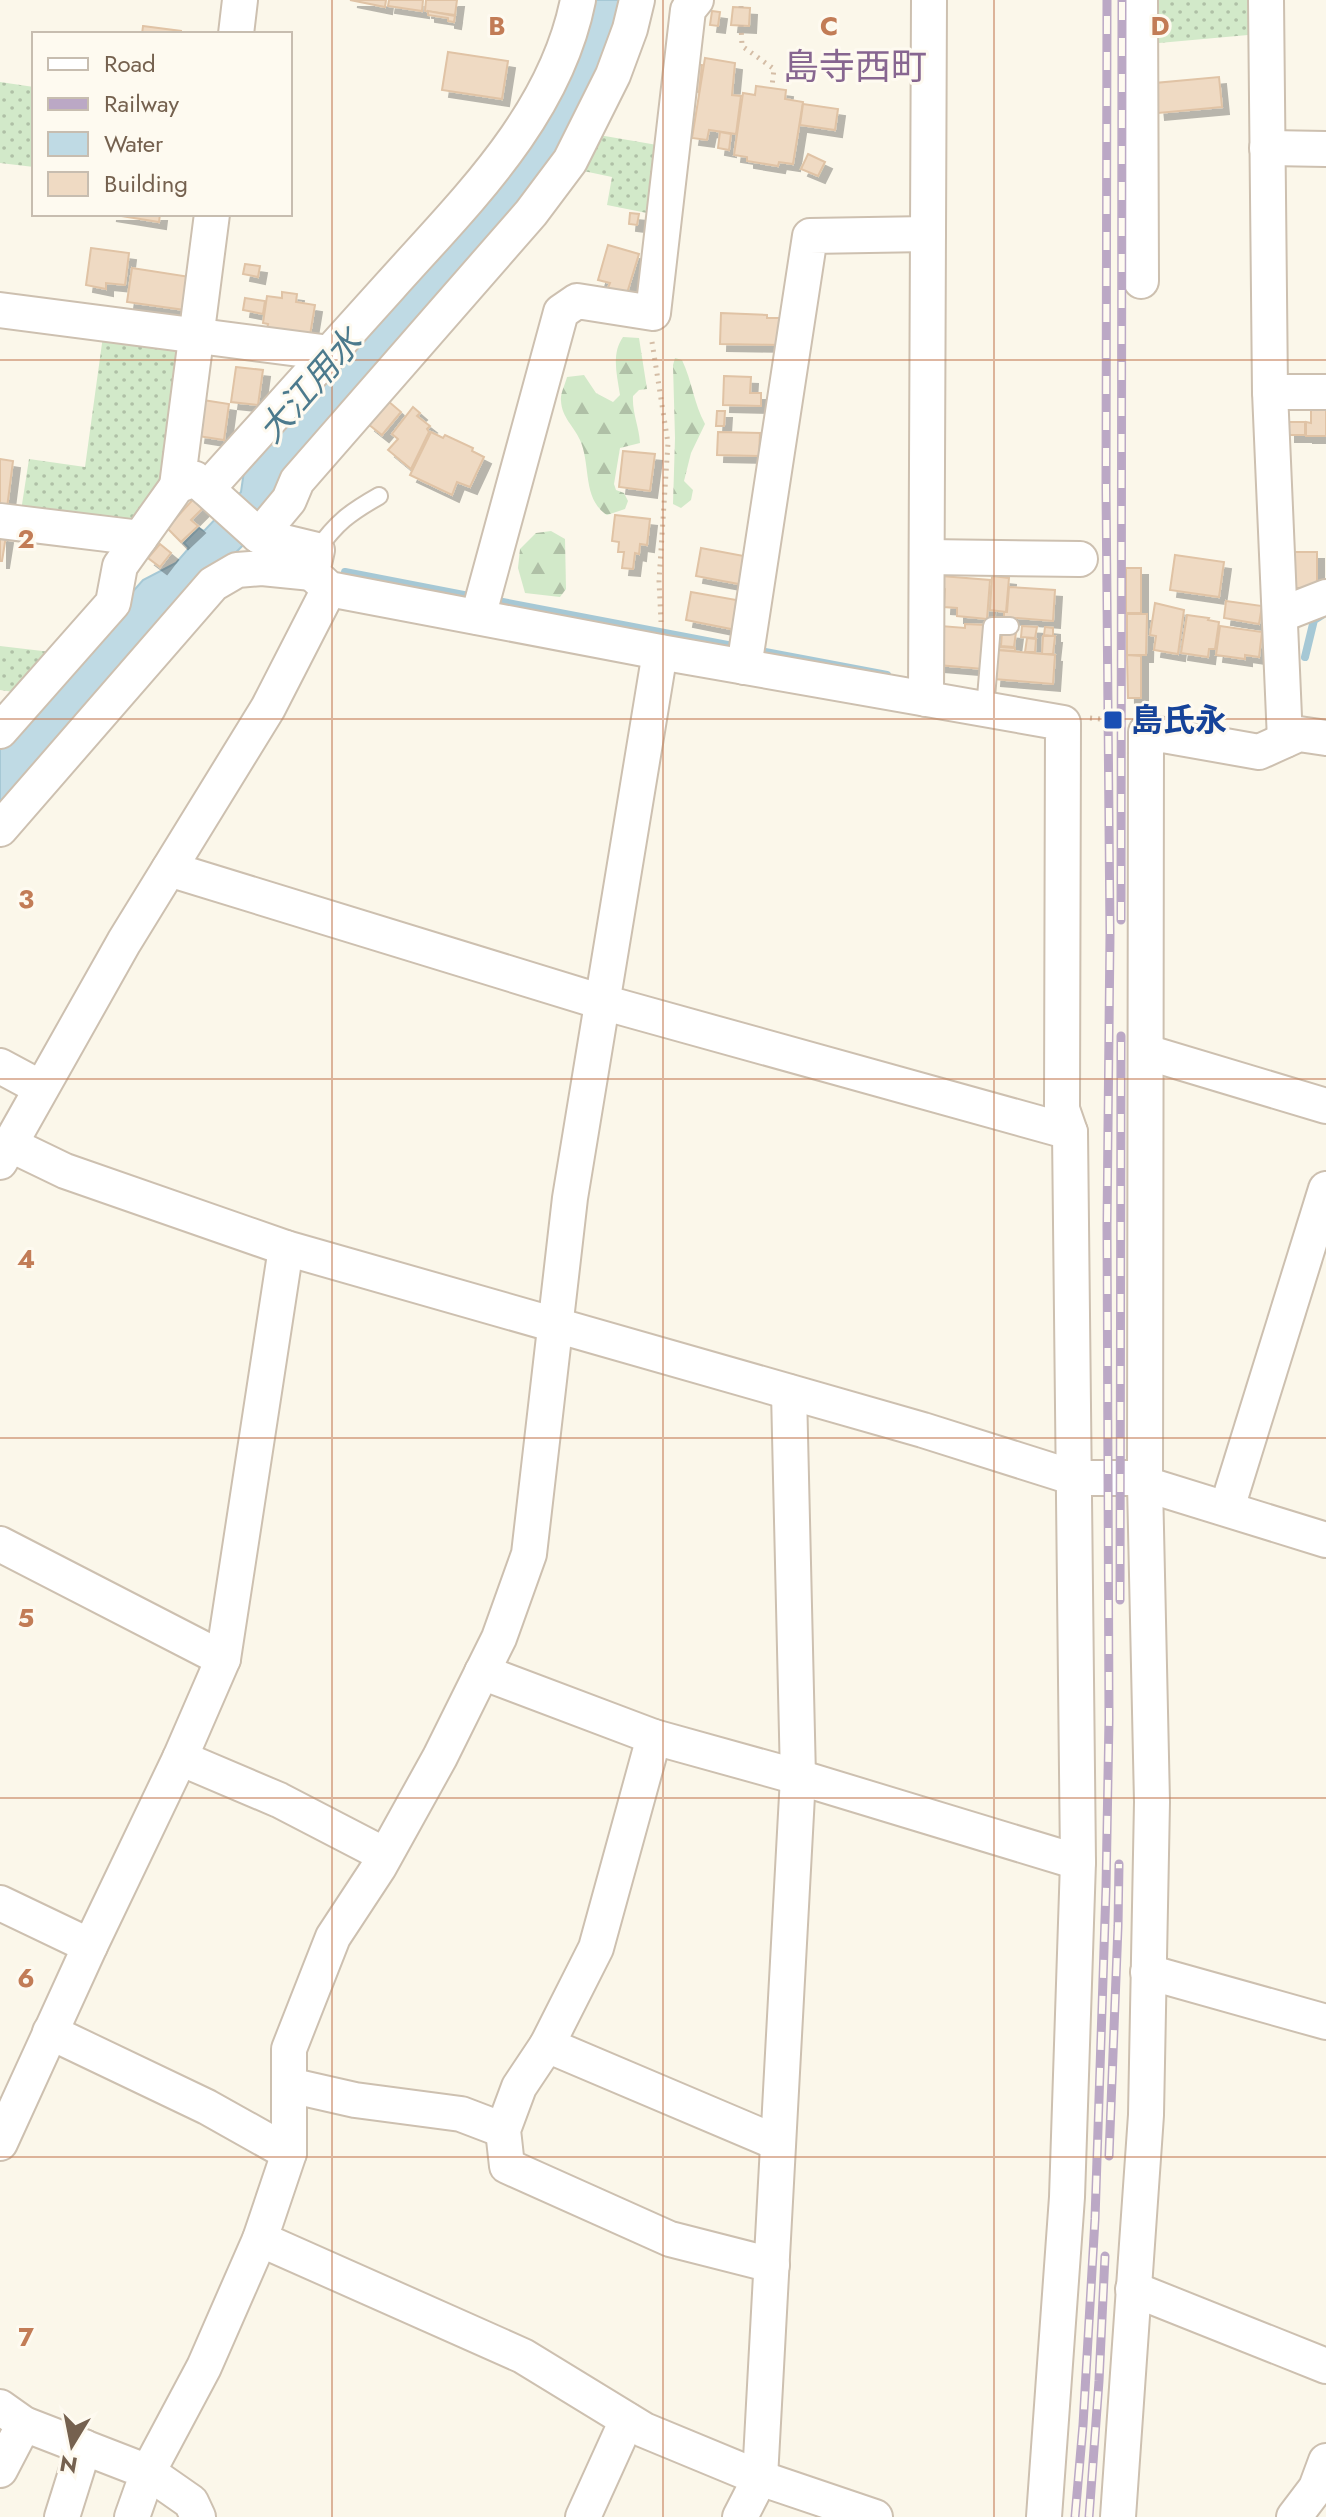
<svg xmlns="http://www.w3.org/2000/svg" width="1326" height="2517" viewBox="0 0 1326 2517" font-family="Jost,'Noto Sans JP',sans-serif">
	<defs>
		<pattern id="grass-dots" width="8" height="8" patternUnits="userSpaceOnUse" patternTransform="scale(2)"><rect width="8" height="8" fill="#d2e9c9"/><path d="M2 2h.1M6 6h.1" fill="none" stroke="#afc0a6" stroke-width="1.8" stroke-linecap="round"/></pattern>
		<pattern id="forest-firs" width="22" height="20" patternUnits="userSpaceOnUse" patternTransform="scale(2)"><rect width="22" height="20" fill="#d2e9c9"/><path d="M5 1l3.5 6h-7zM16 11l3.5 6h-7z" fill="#afc0a6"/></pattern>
		<filter id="shadow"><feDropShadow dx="7" dy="7" stdDeviation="0" flood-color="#0004"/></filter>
	</defs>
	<rect width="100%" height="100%" fill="#fbf7ea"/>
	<!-- grass -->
	<g fill="url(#grass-dots)">
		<polygon points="1147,0 1248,0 1248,35 1148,44"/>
		<polygon points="0,82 34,87 34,167 0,163"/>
		<polygon points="593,134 663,146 657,215 607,205 612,177 574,169"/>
		<polygon points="103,336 171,346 180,358 161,494 133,527 21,511 29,459 85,467"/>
		<polygon points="0,646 51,652 14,692 0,690"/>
	</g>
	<!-- forest -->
	<g fill="url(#forest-firs)">
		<path d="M623 337 639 338 647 389 639 390 633 396C632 413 639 426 640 443L620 448 614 484 616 490 624 493 628 501 625 509 607 515C582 499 591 464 580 440 574 426 562 418 561 401 560 394 565 385 567 377L584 375 596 393 613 402 620 395C617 375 611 354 623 337Z"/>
		<path d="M675 358 682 360C692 381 694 404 705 424L691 453 684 481 693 490 691 500 681 508 673 504 675 438 673 365Z"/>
		<polygon points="551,531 565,539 566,589 560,597 525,593 518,568 520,549 536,533"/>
	</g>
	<!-- water -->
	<polygon fill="#bfdae4" stroke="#a6c8d5" stroke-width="2" points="590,0 631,0 568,150 251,537 200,589 0,811 0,742 143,580 176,563 189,548 184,543 199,528 204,531 241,492 245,464 492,192"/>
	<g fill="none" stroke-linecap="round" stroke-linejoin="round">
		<!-- stream -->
		<g stroke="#a6c8d5" stroke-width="8">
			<polyline points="345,572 474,597"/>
			<polyline points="492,600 738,647"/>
			<polyline points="755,650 887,675"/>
			<polyline points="1305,657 1314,620 1322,615"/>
		</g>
	</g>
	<!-- building -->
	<g fill="#efdac3" stroke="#e0c3a5" stroke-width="2" filter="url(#shadow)">
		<polygon points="350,0 386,0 385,7"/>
		<polygon points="389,0 423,0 422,11 388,6"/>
		<polygon points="426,0 457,0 455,15 425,11"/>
		<polygon points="733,7 750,8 749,26 731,25"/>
		<polygon points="428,11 455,16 454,22 448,21 448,18 428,15"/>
		<polygon points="712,11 720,12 718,26 710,25"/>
		<polygon points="143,26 181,31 181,34 142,34"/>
		<polygon points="448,52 508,61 502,99 442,90"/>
		<polygon points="705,58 735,63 732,95 741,96 736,134 709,130 707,140 692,138"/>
		<polygon points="695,64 702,65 699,92 692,91"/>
		<polygon points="1219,77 1222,107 1158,113 1155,83"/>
		<polygon points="756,86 786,90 785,99 803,102 793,164 779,162 778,166 747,161 747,157 734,155 743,93 755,95"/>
		<polygon points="803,104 838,109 835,130 800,125"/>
		<polygon points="720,132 731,134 729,150 718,148"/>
		<polygon points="808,154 825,162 818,176 801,169"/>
		<polygon points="630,213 639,214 637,225 629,224"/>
		<polygon points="109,214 160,214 159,222"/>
		<polygon points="608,245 639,254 627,293 608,288 610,283 598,280"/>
		<polygon points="91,248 129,253 125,285 106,283 106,289 86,285"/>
		<polygon points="245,264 260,266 258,277 243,274"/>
		<polygon points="132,268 190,277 185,310 127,302"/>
		<polygon points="282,292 297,294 296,302 315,305 310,335 267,329 268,324 263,323 267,296 282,298"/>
		<polygon points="245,298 265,301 263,314 243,310"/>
		<polygon points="721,313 767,315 767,318 783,318 783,345 720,344"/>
		<polygon points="236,367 263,370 258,405 231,402"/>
		<polygon points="724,376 751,377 750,393 761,393 761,406 723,405"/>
		<polygon points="381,395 401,412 382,435 368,424"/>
		<polygon points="203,400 229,404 224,440 198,436"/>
		<polygon points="1311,402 1326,403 1326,436 1306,436 1306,422 1311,423"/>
		<polygon points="413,407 420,413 417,416 430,426 427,429 429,432 411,469 388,450 398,439 392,434"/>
		<polygon points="717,411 725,411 724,426 716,426"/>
		<rect x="1288" y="422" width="17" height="13"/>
		<polygon points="431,432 443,438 445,435 473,448 472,451 484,457 470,487 457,482 452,495 410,475"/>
		<polygon points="718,432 760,433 759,456 717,455"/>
		<polygon points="623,451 655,454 650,491 619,487"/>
		<polygon points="0,459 13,461 7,508 0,507"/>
		<polygon points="198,494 207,504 191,520 198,526 181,542 167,528"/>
		<polygon points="615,515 650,519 647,545 640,544 639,554 635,553 633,569 622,568 624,552 618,552 619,542 612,541"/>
		<polygon points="0,535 6,536 2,561 0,561"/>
		<polygon points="160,544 171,553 160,567 148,558"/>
		<polygon points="701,548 749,557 744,585 696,576"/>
		<polygon points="1293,552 1317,552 1317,588 1292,588"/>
		<polygon points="1175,555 1224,562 1219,597 1170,590"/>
		<rect x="1126" y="568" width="15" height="45"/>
		<polygon points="941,576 990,580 987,619 957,616 957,608 944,607 945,589 940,588"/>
		<polygon points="992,576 1009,578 1006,612 990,610"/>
		<polygon points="1009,587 1055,590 1053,621 1004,617 1004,612 1007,612"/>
		<polygon points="691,592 742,601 736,630 686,620"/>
		<polygon points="1226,601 1262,606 1259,624 1224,618"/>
		<polygon points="1155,603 1184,610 1178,654 1154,650 1156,636 1150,635"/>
		<polygon points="1127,614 1147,614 1146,655 1127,655"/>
		<polygon points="1187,615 1209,618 1208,620 1219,622 1215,649 1209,649 1208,657 1181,653"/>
		<polygon points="965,624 986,625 983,669 938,665 941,626 965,628"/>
		<polygon points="1022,626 1037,627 1035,638 1021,637"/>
		<polygon points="1220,626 1262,632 1259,657 1245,655 1245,659 1216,655"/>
		<polygon points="1045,627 1053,628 1053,636 1044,635"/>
		<polygon points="1002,631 1016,632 1014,647 1001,646"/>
		<polygon points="1043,636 1055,636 1053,654 1042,654"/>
		<polygon points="1027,638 1036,639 1035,652 1025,652"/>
		<polygon points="997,644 1000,644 1000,647 1015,648 1015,651 997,650"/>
		<polygon points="996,650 1055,655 1053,684 994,679"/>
		<polygon points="1127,655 1141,656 1141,698 1128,698"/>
	</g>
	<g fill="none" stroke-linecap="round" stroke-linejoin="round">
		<defs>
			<g id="lane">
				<path d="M317 550C336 523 349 513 379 496"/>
				<polyline points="985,709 992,626 1010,626"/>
			</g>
			<g id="street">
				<polyline points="1140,0 1141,281"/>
				<polyline points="1266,0 1270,392 1285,740"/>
				<polyline points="236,34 240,0"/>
				<polyline points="1267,148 1326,149"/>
				<polyline points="0,310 330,353"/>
				<polyline points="1270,392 1326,392"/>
				<polyline points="177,486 212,214"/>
				<polyline points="207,489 259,536 317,550 312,573 329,589 660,652 1063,723 1062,1109 1070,1132 1078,1862 1067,2197 1044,2517"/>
				<polyline points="0,521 140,538"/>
				<polyline points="259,536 289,500 297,481 531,213 570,161 613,75 630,29 637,0"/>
				<polyline points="927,557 1080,559"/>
				<polyline points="1280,615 1326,597"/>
				<polyline points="478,617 561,312 577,301 653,313 688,10 696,0"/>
				<polyline points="660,652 570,1198 529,1554 499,1638 440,1757 379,1867 333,1937 289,2049 289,2153 260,2239 523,2356 644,2430 760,2478 875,2517"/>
				<polyline points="744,667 810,236 928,234"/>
				<polyline points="926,699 929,0"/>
				<path d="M0 731 113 603 120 566 177 486 195 479 207 489C268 421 329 354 390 286 466 201 555 116 578 0"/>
				<polyline points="0,829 213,584 237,570 262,568 312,573"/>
				<polyline points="169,869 602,1002 1070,1132"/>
				<polyline points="1146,1052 1326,1106"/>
				<polyline points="0,1066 41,1088"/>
				<polyline points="9,1144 65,1171 286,1248 923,1430 1075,1478 1145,1478"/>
				<polyline points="0,1162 124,942 268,708 329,589"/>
				<polyline points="1145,1484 1326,1540"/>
				<polyline points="1227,1508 1326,1189"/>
				<polyline points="0,1544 223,1659"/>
				<polyline points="482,1672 654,1737 798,1777 1078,1862"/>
				<polyline points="654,1737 596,1948 547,2045 519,2087 503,2130 507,2166 670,2239 772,2265"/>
				<polyline points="180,1758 279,1800 385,1855"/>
				<polyline points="0,1903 90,1946"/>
				<polyline points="1148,1972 1326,2022"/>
				<polyline points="50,2032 207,2107 289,2153"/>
				<polyline points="547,2045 778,2143"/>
				<polyline points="289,2085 355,2100 461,2114 503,2130"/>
				<polyline points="0,2143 90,1946 180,1758 223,1659 286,1248"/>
				<polyline points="1133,2289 1326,2366"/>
				<polyline points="0,2407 24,2424 148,2472 132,2517"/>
				<polyline points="0,2470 24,2424"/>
				<polyline points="62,2517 84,2447"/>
				<polyline points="198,2517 191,2502 148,2472 204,2367 260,2239"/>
				<polyline points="583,2517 627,2420"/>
				<polyline points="740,2517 760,2478 798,1777 789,1392"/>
				<polyline points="1118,2517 1146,2115 1152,1802 1145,1484 1146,732 1259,752 1299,734 1326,738"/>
				<polyline points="1294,2517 1316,2488 1326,2461"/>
			</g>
		</defs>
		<!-- lane casing -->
		<use href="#lane" stroke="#cdc0b0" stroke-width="20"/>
		<!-- street casing -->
		<use href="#street" stroke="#cdc0b0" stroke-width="38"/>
		<!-- path -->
		<g stroke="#d4bda6" stroke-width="5" stroke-dasharray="2 6" stroke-linecap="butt">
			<polyline points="741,8 741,0"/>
			<polyline points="741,25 742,46 774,69 772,86"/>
			<polyline points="652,342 668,443 659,581 661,622"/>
			<polyline points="1090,718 1120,721"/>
		</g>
		<!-- lane -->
		<use href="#lane" stroke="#fff" stroke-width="16"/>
		<!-- street -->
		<use href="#street" stroke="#fff" stroke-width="34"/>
		<defs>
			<g id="rail">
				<polyline points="1121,920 1122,0"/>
				<polyline points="1120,1600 1121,1036"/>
				<polyline points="1109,2156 1118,1926 1119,1864"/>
				<polyline points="1075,2517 1083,2425 1095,2219 1106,1889 1109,1719 1107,1225 1110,934 1106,488 1107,0"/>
				<polyline points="1089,2517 1099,2381 1105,2256"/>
			</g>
		</defs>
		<!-- rail casing -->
		<use href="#rail" stroke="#bba8c5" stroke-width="9"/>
		<!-- rail -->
		<use href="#rail" stroke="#fefaf0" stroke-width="6" stroke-dasharray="18" stroke-linecap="butt"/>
	</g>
	<!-- grid -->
	<path fill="none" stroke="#c27c56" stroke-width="2" stroke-opacity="0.55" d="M332 0V2517M663 0V2517M994 0V2517M0 360H1326M0 719H1326M0 1079H1326M0 1438H1326M0 1798H1326M0 2157H1326"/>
	<!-- markers -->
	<rect fill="#1a4fb4" stroke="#fefaf0" stroke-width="3" x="1103" y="710" width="20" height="20" rx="4"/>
	<g text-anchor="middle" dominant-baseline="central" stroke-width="6" stroke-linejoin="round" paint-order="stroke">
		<!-- transit labels -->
		<g font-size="32" font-weight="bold" fill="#164399" stroke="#fefaf0" text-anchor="start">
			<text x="1131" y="720">島氏永</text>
		</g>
		<!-- water labels -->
		<g font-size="34" font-style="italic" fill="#4c7a8d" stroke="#fefaf0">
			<text transform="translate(310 386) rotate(-49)">大江用水</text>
		</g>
		<!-- quarter labels -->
		<g font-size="36" fill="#876690" stroke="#fefaf0">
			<text x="855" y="66">島寺西町</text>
		</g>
	</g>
	<g font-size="26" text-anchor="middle" font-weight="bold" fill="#c27c56" stroke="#fefaf0" stroke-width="6" stroke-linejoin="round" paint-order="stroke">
		<text x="497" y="35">B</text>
		<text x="829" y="35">C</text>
		<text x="1160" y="35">D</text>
		<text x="26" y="548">2</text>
		<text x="26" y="908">3</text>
		<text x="26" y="1268">4</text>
		<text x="26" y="1627">5</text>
		<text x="26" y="1987">6</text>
		<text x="26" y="2346">7</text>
	</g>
	<!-- legend -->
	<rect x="32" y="32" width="260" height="184" fill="#fefaf0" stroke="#c7bdb0" stroke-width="2"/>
	<rect x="48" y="58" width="40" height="12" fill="#ffffff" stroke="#c7bdb0" stroke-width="2"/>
	<text x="104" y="72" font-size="24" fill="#75614f">Road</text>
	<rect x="48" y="98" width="40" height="12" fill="#bba8c5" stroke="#c7bdb0" stroke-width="2"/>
	<text x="104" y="112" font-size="24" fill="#75614f">Railway</text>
	<rect x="48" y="132" width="40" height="24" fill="#bfdae4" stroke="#c7bdb0" stroke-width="2"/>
	<text x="104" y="152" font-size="24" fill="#75614f">Water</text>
	<rect x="48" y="172" width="40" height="24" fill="#efdac3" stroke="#c7bdb0" stroke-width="2"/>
	<text x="104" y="192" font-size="24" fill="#75614f">Building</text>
	<!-- north arrow -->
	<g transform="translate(72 2445) rotate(190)" stroke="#fefaf0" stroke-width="6" paint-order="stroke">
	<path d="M0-6L14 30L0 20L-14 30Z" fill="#75614f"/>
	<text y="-12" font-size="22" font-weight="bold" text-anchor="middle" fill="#75614f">N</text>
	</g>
</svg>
